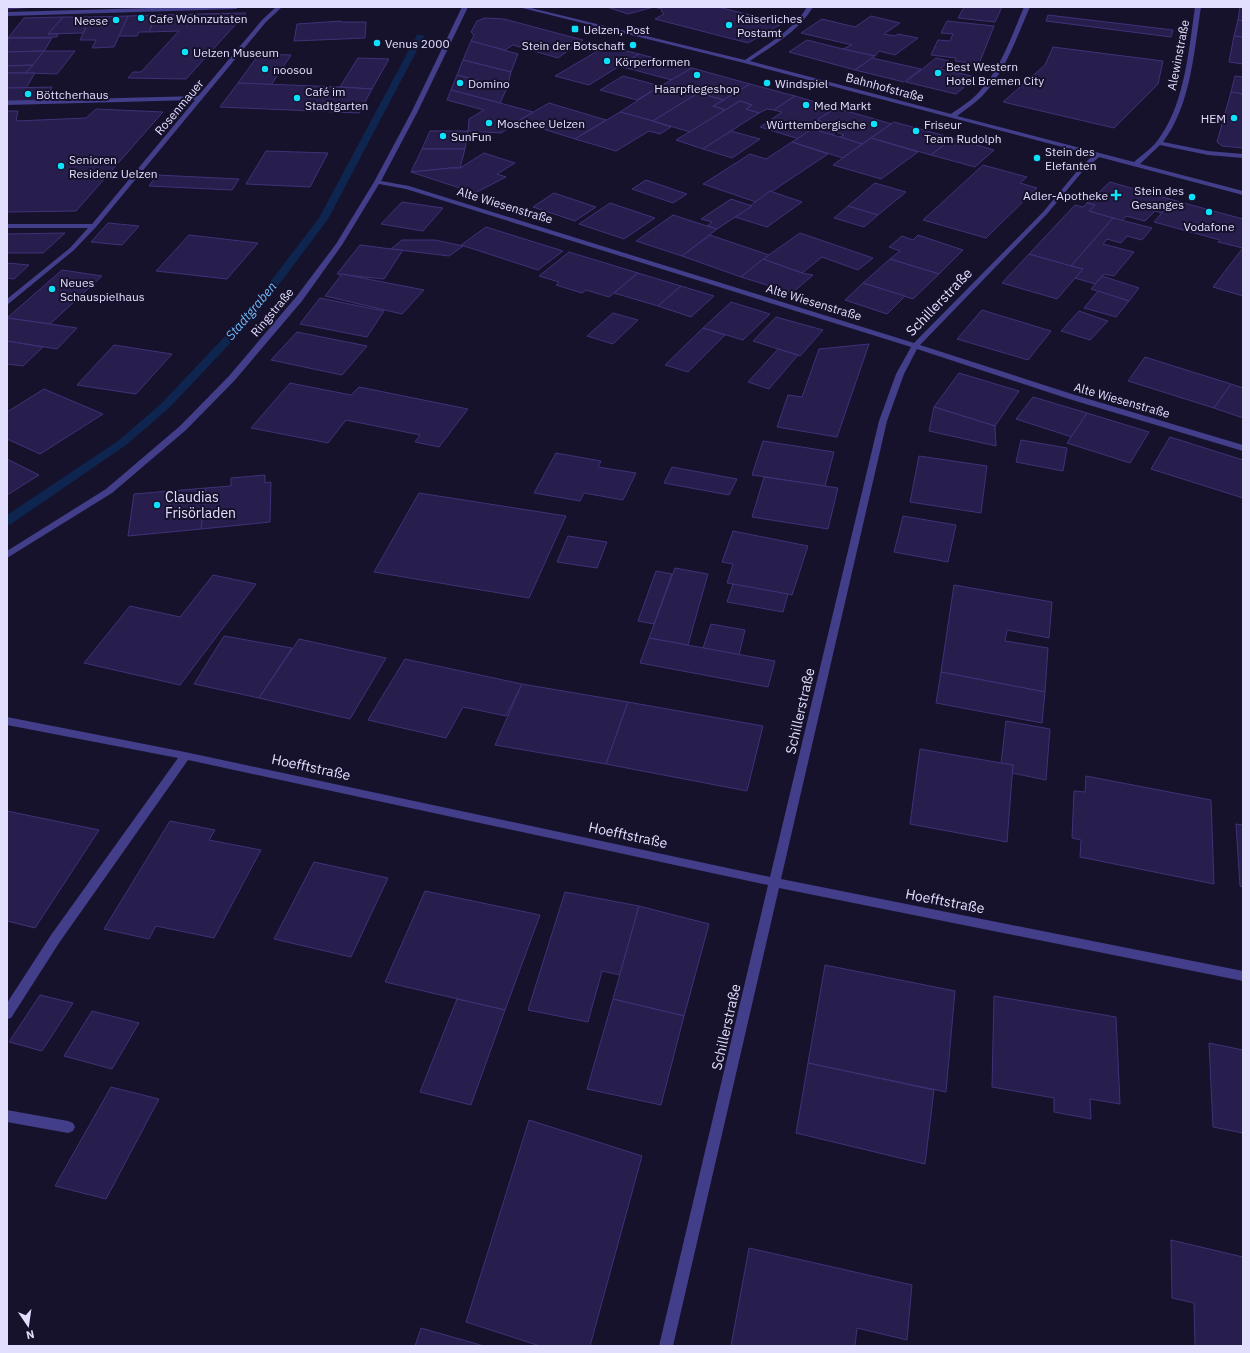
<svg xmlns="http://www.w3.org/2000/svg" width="1250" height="1353" viewBox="0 0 1250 1353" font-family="'IBM Plex Sans',sans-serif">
	<rect width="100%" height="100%" fill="#17122c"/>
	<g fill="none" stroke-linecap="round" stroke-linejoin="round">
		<!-- stream -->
		<polygon fill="#0e264f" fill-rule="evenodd" points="417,35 423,35 424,37 328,219 253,319 169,408 126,445 11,524 7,525 7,515 118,441 161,404 245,315 319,218"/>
	</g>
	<!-- building -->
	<g fill="#281e4d" stroke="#403178">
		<polygon points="9,7 34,7 8,9"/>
		<polygon points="607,7 654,7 628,14"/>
		<polygon points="654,7 718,7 783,23 748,43 655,19 664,14 661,11 662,9"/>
		<polygon points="964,7 1002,7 995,22 958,18"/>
		<polygon points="1240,7 1243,7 1243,21 1238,20"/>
		<polygon points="246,13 186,79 128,78 133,72 141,72 179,31 149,32 156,15"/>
		<polygon points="156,15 149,32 139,32 137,36 118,36 128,16"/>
		<polygon points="1048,15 1173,30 1171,37 1046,21"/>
		<polygon points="128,16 114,47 92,48 96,40 80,40 91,17"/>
		<polygon points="871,16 900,23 884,34 895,36 898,34 918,38 895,55 879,51 875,56 843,49 852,45 801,33 822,19 855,27"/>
		<polygon points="63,17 91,17 83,33 48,34"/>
		<polygon points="63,17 48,34 58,34 57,37 8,38 24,18"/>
		<polygon points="485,18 504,19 583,40 558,58 513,45 505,50 471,41 474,35 471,32 477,21"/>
		<polygon points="1238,20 1243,21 1243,37 1234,36"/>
		<polygon points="341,21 341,22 366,22 365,38 294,41 297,24"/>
		<polygon points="947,21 994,26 979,64 955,61 956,58 931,55 938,40 950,41 953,34 941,33"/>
		<polygon points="1234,36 1243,37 1243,64 1229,62"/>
		<polygon points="8,38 52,38 44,51 7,52"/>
		<polygon points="807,40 843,49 875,56 855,70 789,52"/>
		<polygon points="471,41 518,54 511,72 463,60"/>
		<polygon points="606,46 639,54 589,85 555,76"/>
		<polygon points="1053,47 1163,61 1158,84 1114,128 1003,102 1045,65"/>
		<polygon points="44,51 33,65 7,66 7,52"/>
		<polygon points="44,51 75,51 57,74 26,73"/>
		<polygon points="259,54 291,55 271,85 238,83"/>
		<polygon points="639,54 692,68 672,80 619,66"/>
		<polygon points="358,58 389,59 372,89 340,87"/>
		<polygon points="872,58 921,69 904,82 855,70"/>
		<polygon points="936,58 949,61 940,69 976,77 956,94 906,82"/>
		<polygon points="463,60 511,72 507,88 457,75"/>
		<polygon points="33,65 26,73 7,73 7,66"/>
		<polygon points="692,68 750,84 724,100 688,90 681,95 657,88"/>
		<polygon points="7,73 35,73 26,88 7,88"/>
		<polygon points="457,75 507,88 500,103 451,90"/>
		<polygon points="623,76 660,86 637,100 600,90"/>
		<polygon points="1235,76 1243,77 1243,94 1231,92"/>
		<polygon points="238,83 340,87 372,89 359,113 220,107"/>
		<polygon points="750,84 795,96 774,110 767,109 759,113 746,109 752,105 740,101 725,110 713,106"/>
		<polygon points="52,87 45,100 7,101 7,88"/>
		<polygon points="657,88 681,95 688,90 698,93 653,121 620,112"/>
		<polygon points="451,90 500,103 533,112 501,133 468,131 469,119 484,110 447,100"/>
		<polygon points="1231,92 1243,94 1243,148 1222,146 1217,142"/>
		<polygon points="698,93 724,100 713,106 725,110 690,132 653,121"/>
		<polygon points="795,96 836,108 817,120 823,122 799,139 760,127 782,112 774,110"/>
		<polygon points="740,101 752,105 746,109 759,113 703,149 676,140"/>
		<polygon points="549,103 606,120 575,139 518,121"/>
		<polygon points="836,108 892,124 862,144 840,137 844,135 836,132 832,135 812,129 823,122 817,120"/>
		<polygon points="96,109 163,112 76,211 7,212 7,111 18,111 16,121 86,118"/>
		<polygon points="620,112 653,121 671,127 660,134 649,131 616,151 575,139"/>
		<polygon points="894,122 953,138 931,155 871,138"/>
		<polygon points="812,129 840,137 862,144 843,158 792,142"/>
		<polygon points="430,131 468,131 465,149 422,149"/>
		<polygon points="731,131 760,139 732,158 703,149"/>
		<polygon points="871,138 918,152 881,179 833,165"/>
		<polygon points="953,138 994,150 975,167 931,155"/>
		<polygon points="792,142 828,154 756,202 703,184 750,154 766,159"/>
		<polygon points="422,149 465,149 460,168 451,168 411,172"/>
		<polygon points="266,151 328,153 310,187 246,184"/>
		<polygon points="484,153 515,163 497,174 506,177 475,193 411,172 451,168 460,168"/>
		<polygon points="983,165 1027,177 1020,183 1037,188 986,238 923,220"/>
		<polygon points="157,175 239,179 232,190 149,186"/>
		<polygon points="646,180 687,194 673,203 632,189"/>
		<polygon points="1110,182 1173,200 1162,213 1155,211 1145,221 1126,216 1122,221 1089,211 1095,205 1087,203"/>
		<polygon points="875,183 906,192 878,215 848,206"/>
		<polygon points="770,191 802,202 767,227 735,217"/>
		<polygon points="554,193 596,207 575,221 533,207"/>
		<polygon points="731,199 752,206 717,229 707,226 712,222 701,219"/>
		<polygon points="1173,200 1243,219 1243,248 1218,242 1220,240 1154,222"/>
		<polygon points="402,202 443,208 423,231 381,224"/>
		<polygon points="610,203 655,218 624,239 579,224"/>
		<polygon points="1087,203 1095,205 1089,211 1113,218 1071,266 1029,254 1075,205 1083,207"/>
		<polygon points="848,206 878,215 864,227 834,218"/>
		<polygon points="673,215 707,226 717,229 682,256 636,241"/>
		<polygon points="1113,218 1152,228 1142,240 1127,236 1121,243 1107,239 1103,244 1134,252 1114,276 1104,274 1095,284 1075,278 1083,269 1071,266"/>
		<polygon points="108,223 139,226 122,245 91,242"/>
		<polygon points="486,227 563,251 538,270 461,245"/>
		<polygon points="65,233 43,253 7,253 7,234"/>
		<polygon points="800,233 873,258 858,270 822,257 802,273 763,259"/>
		<polygon points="189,235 258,243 227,279 156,271"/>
		<polygon points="710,235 769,255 741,277 682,256"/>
		<polygon points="918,235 963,250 939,274 890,259 900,251 889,247 902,236 913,240"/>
		<polygon points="402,240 435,240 463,246 449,256 391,249"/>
		<polygon points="360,245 391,249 403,250 384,279 337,274"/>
		<polygon points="1243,248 1243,296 1213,287 1242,249"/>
		<polygon points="569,252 638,273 609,297 586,290 582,293 556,285 559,282 539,276"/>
		<polygon points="1029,254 1071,266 1083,269 1057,299 1002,283"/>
		<polygon points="763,259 802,273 813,275 792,293 741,277"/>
		<polygon points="890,259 939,274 913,299 863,283"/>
		<polygon points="7,263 29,265 14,279 7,278"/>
		<polygon points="62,270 102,276 50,324 7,318"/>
		<polygon points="638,273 681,286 658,306 614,293"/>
		<polygon points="342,274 424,290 402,314 325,296"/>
		<polygon points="1102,276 1139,288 1129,301 1091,289"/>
		<polygon points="863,283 905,296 887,314 845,300"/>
		<polygon points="681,286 714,296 691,317 658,306"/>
		<polygon points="1098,291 1129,301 1116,317 1084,308"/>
		<polygon points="320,298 384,311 367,337 300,324"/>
		<polygon points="731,302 770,314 743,340 703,328"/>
		<polygon points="982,310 1051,331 1028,360 957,339"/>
		<polygon points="1079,311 1108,321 1090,340 1061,331"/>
		<polygon points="613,313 638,320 613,344 587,336"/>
		<polygon points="776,317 823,330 800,356 753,341"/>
		<polygon points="7,318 50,324 77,328 57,349 7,341"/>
		<polygon points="703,328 725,335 688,372 665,365"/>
		<polygon points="297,332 367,346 342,375 271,360"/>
		<polygon points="7,341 43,347 23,366 7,364"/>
		<polygon points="869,344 837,437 777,427 788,395 802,397 819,349"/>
		<polygon points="114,345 172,354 136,394 77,385"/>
		<polygon points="778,349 798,355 769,389 748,382"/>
		<polygon points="1145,357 1231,384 1214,408 1128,381"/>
		<polygon points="959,373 1019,391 995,426 934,407"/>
		<polygon points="290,383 351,395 359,387 468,409 439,447 415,442 420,435 346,420 328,443 251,428"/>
		<polygon points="1231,384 1243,388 1243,418 1214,408"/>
		<polygon points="44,389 103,414 40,454 7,439 7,412"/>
		<polygon points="1033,397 1087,413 1072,437 1016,419"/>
		<polygon points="934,407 995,426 996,446 929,431"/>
		<polygon points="1087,413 1149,432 1130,463 1067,443"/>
		<polygon points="1170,437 1243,460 1243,498 1151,469"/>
		<polygon points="1021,440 1067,448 1063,471 1016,462"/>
		<polygon points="763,441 834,452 825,486 752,475"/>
		<polygon points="556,453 601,461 598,467 636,473 623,500 584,493 580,501 534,493"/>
		<polygon points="919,456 987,466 981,513 910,502"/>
		<polygon points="7,459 39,475 7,495"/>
		<polygon points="672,467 737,479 729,495 664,483"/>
		<polygon points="265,475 265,483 271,482 270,522 201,529 206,488 231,486 231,478"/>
		<polygon points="764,477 838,488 828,529 752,517"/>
		<polygon points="206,488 201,529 128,536 134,494"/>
		<polygon points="419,493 566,516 529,598 374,572"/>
		<polygon points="903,516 956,525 948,562 894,552"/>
		<polygon points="733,531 808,546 792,595 727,583 733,564 722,562"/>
		<polygon points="568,536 607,542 597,568 557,562"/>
		<polygon points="675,568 708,574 688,645 649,638"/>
		<polygon points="656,571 672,574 654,624 638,621"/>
		<polygon points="213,575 256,584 180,685 84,663 130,606 180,617"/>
		<polygon points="733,584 788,594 783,612 727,602"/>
		<polygon points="954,585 1052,602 1049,638 1007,630 1005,641 1048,648 1045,692 941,672"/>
		<polygon points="711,624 745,630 739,655 703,648"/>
		<polygon points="224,636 292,648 259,698 194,684"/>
		<polygon points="649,638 775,661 768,687 640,663"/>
		<polygon points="299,639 386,658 350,719 259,698"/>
		<polygon points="405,659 522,684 506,716 463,707 446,738 368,720"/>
		<polygon points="941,672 1045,692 1042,723 936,703"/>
		<polygon points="522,684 628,702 606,764 495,745"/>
		<polygon points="628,702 763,726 747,791 606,764"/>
		<polygon points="1006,721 1050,729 1046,780 1012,773 1013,765 1001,763"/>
		<polygon points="920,749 1013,765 1007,842 910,824"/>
		<polygon points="1086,776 1211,800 1214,884 1080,857 1081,840 1072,838 1074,791 1085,792"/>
		<polygon points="7,811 99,830 35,928 7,921"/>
		<polygon points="170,821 215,830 209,840 261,850 214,938 156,926 149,939 104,929"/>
		<polygon points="1236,824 1243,825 1243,887 1240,886"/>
		<polygon points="314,862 388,878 351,957 274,939"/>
		<polygon points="425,891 540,915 505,1010 385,982"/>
		<polygon points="565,892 639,906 620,975 602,971 588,1022 528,1010"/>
		<polygon points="639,906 709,924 684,1016 613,999"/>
		<polygon points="825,965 955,991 946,1092 808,1063"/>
		<polygon points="40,995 73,1003 42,1051 9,1042"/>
		<polygon points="994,996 1116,1017 1120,1104 1090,1099 1091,1119 1054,1112 1054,1098 992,1087"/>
		<polygon points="457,999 505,1010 471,1105 420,1092"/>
		<polygon points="613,999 684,1016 661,1105 587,1089"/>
		<polygon points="92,1011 139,1023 112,1069 64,1056"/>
		<polygon points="1209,1043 1243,1050 1243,1133 1213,1127"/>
		<polygon points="808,1063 934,1090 925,1164 796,1133"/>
		<polygon points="111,1087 159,1099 106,1199 55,1186"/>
		<polygon points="529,1120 642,1156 590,1346 540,1346 466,1322"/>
		<polygon points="1171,1240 1243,1257 1243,1346 1195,1346 1194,1303 1172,1298"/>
		<polygon points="749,1248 912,1285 907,1340 857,1328 855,1346 731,1346"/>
		<polygon points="421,1328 484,1346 415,1346"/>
	</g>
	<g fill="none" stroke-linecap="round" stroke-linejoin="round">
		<!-- minor -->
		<g fill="#423e8a" fill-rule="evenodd">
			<polygon points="185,7 239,7 236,9 7,16 7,12"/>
			<polygon points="276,7 282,7 266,22 96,227 74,250 7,305 7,299 70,248 88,228 7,228 7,224 92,224 195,100 7,105 7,101 198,96 262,20"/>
			<path d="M462 7H468L418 111 381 181 409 186 914 343 1043 212 1078 170 1093 155 744 63 518 7H527L745 60C767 44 793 31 807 7H813C798 32 773 45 750 61L951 114C961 107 972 100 980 91 1001 68 1012 35 1024 7H1030C1017 36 1006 70 984 94 976 103 966 109 957 116L1134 162C1143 154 1154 147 1160 137 1185 102 1189 48 1195 7H1201C1194 51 1191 105 1163 142L1208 151 1243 154V158L1208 155 1160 145 1140 164 1243 191V195L1099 157 1082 172 1047 214 920 345 1075 395 1243 445V451L1069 399 917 349 904 374 887 421 781 879 1243 971V981L779 888 673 1346H659L768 885 188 760 59 943 11 1018 7 1019V1003L51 935 178 758 7 725V717L185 752 770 877 879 421 896 374 911 347 406 189 379 184 342 245 302 301 235 380 186 430 112 493 7 558V551L106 489 180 426 229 376 296 297 336 244 374 182 412 111Z"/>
			<polygon points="7,1110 68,1121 73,1123 75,1127 73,1131 68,1133 7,1122"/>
		</g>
	</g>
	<!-- markers -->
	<g fill="#0ee1fb" stroke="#17122c" stroke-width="1.5">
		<circle cx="141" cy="18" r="4"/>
		<circle cx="116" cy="20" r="4"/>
		<circle cx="729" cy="25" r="4"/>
		<rect x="571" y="25" width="8" height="8" rx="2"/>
		<circle cx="377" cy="43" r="4"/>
		<circle cx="633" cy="45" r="4"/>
		<circle cx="185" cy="52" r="4"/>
		<circle cx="607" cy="61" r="4"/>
		<circle cx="265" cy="69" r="4"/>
		<circle cx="938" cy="73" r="4"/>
		<circle cx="697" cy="75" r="4"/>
		<circle cx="460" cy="83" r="4"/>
		<circle cx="767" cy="83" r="4"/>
		<circle cx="28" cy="94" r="4"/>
		<circle cx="297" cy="98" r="4"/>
		<circle cx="806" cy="105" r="4"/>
		<circle cx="1234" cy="118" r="4"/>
		<circle cx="489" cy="123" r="4"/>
		<circle cx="874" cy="124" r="4"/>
		<circle cx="916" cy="131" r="4"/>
		<circle cx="443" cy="136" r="4"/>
		<circle cx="1037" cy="158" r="4"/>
		<circle cx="61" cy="166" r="4"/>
		<path d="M1114 189h4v4h4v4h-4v4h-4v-4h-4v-4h4z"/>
		<circle cx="1192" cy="197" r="4"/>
		<circle cx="1209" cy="212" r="4"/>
		<circle cx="52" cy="289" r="4"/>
		<circle cx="157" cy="505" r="4"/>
	</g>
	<g text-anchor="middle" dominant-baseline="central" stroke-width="4" stroke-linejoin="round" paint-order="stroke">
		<!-- far-poi labels -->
		<g font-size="12" fill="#e2defe" stroke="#17122c" text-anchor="start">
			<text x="149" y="18">Cafe Wohnzutaten</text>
			<text x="737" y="18">Kaiserliches<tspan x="737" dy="14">Postamt</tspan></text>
			<text x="108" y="20" text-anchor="end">Neese</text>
			<text x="583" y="29">Uelzen, Post</text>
			<text x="385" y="43">Venus 2000</text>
			<text x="625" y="45" text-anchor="end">Stein der Botschaft</text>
			<text x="193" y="52">Uelzen Museum</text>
			<text x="615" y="61">Körperformen</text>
			<text x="946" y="66">Best Western<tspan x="946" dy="14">Hotel Bremen City</tspan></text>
			<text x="273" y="69">noosou</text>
			<text x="468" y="83">Domino</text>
			<text x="775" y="83">Windspiel</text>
			<text x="697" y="88" text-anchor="middle">Haarpflegeshop</text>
			<text x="305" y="91">Café im<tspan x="305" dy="14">Stadtgarten</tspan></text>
			<text x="36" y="94">Böttcherhaus</text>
			<text x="814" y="105">Med Markt</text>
			<text x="1226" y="118" text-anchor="end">HEM</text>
			<text x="497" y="123">Moschee Uelzen</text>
			<text x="866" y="124" text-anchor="end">Württembergische</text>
			<text x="924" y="124">Friseur<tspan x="924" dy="14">Team Rudolph</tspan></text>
			<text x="451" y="136">SunFun</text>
			<text x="1045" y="151">Stein des<tspan x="1045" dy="14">Elefanten</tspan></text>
			<text x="69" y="159">Senioren<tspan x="69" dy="14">Residenz Uelzen</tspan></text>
			<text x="1184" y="190" text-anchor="end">Stein des<tspan x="1184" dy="14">Gesanges</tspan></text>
			<text x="1108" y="195" text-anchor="end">Adler-Apotheke</text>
			<text x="1209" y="226" text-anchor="middle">Vodafone</text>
			<text x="60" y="282">Neues<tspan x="60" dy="14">Schauspielhaus</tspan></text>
		</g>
		<!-- far-street labels -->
		<g font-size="12" fill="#e2defe" stroke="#17122c">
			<text transform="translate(1178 55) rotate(-79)">Alewinstraße</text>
			<text transform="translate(885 87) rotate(15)">Bahnhofstraße</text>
			<text transform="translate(179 107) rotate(-50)">Rosenmauer</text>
			<text transform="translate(505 205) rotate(17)">Alte Wiesenstraße</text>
			<text transform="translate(814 302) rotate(17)">Alte Wiesenstraße</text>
			<text transform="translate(272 312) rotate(-50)">Ringstraße</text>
			<text transform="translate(1122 400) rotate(16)">Alte Wiesenstraße</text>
		</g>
		<!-- far-water labels -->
		<g font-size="13" font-style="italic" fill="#6ebafc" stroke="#17122c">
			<text transform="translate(251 311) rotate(-50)">Stadtgraben</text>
		</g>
		<!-- street labels -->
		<g font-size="14" fill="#e2defe" stroke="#17122c">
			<text transform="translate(939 302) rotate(-46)">Schillerstraße</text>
			<text transform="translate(800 711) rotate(-77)">Schillerstraße</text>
			<text transform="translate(311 767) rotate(12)">Hoefftstraße</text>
			<text transform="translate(628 835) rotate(12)">Hoefftstraße</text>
			<text transform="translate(945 901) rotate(11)">Hoefftstraße</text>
			<text transform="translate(726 1027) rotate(-77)">Schillerstraße</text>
		</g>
		<!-- poi labels -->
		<g font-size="14" fill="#e2defe" stroke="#17122c" text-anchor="start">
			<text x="165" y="497">Claudias<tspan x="165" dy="16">Frisörladen</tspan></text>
		</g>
	</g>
	<!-- border -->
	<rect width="1250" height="1353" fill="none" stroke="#e2defe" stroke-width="16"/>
	<!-- north arrow -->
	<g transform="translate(28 1325) rotate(167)" stroke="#17122c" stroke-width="3" paint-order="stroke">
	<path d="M0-3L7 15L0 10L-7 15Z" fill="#e2defe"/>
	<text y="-6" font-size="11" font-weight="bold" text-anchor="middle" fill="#e2defe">N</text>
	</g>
</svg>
